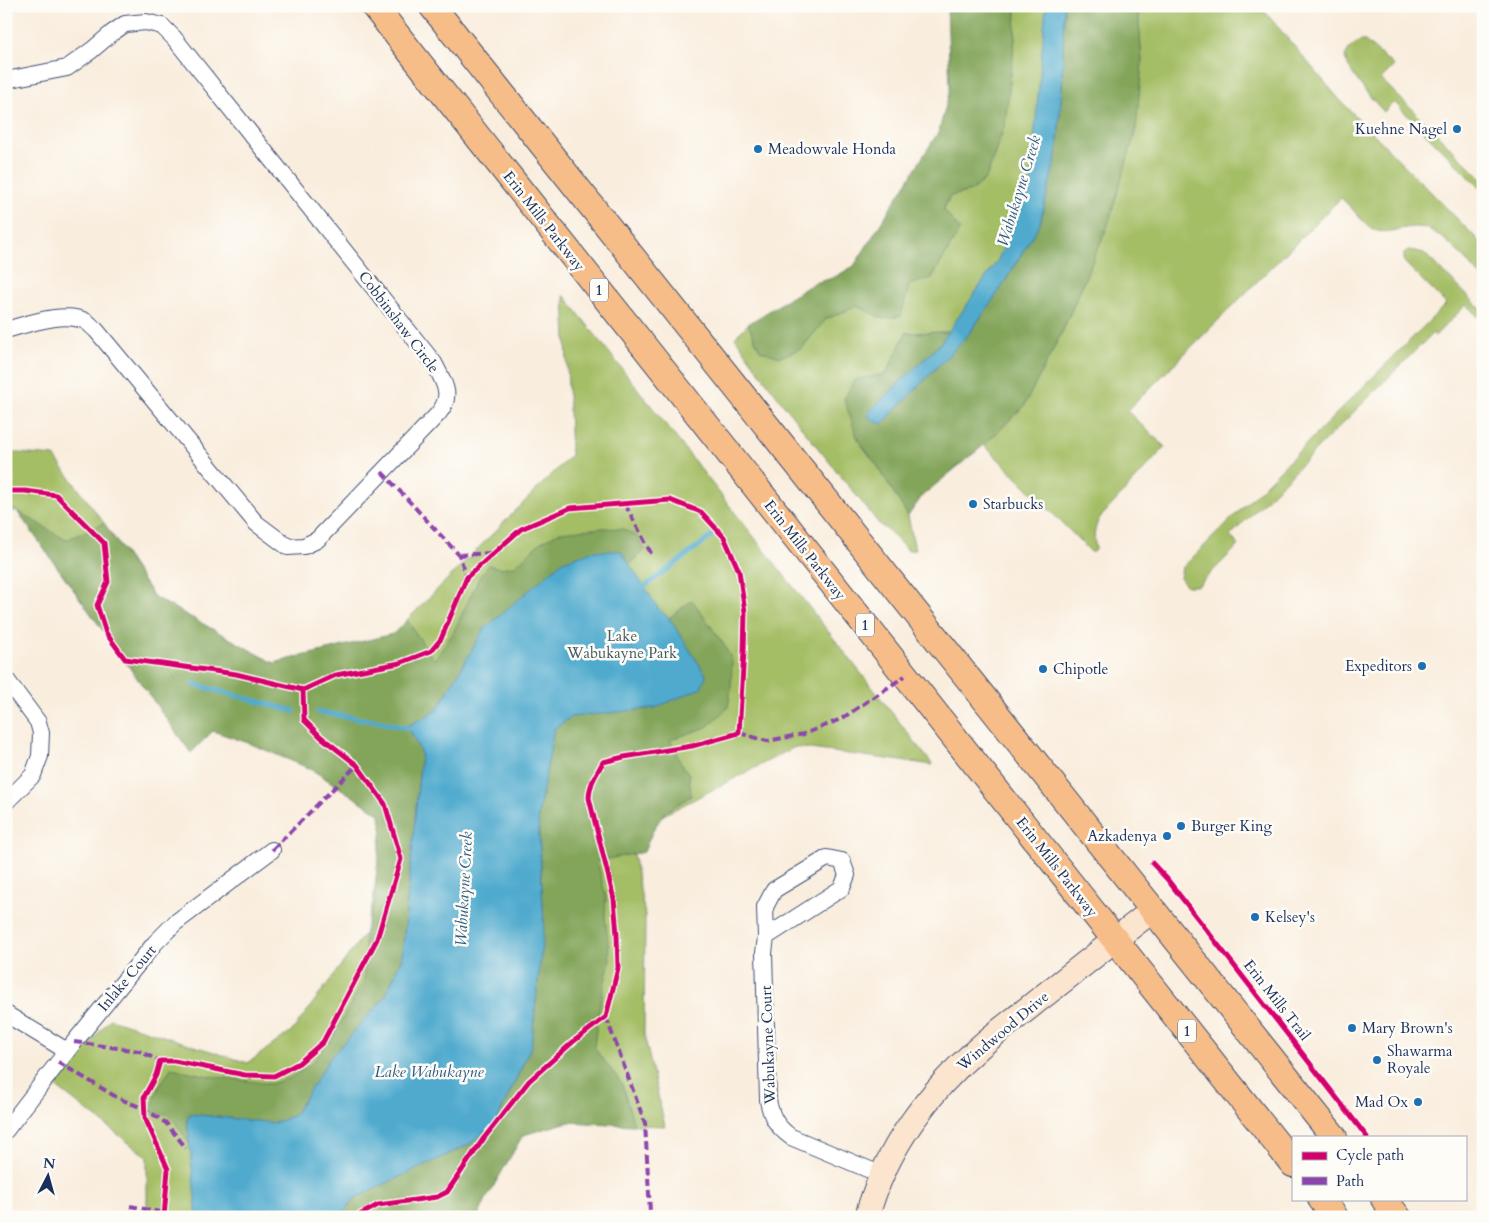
<svg xmlns="http://www.w3.org/2000/svg" width="1489" height="1223" viewBox="0 0 1489 1223" font-family="Cardo,serif">
	<rect width="100%" height="100%" fill="#fdfcf7"/>
	<filter id="ink" filterUnits="userSpaceOnUse"><feTurbulence type="fractalNoise" baseFrequency=".02" numOctaves="2"/><feDisplacementMap in="SourceGraphic" scale="10" xChannelSelector="R" yChannelSelector="G"/><feConvolveMatrix kernelMatrix="1 2 1 2 8 2 1 2 1" color-interpolation-filters="sRGB"/></filter>
	<filter id="wash" filterUnits="userSpaceOnUse"><feTurbulence type="fractalNoise" baseFrequency=".0096" numOctaves="4" result="noise"/><feDisplacementMap in="SourceGraphic" scale="20" xChannelSelector="R" yChannelSelector="G"/><feGaussianBlur stdDeviation="1.12" result="paint"/><feColorMatrix in="noise" values="0 0 0 0 0 0 0 0 0 0 0 0 0 0 0 0 0 1.4 0 .05"/><feComposite in="paint" operator="in"/></filter>
	<g filter="url(#wash)">
		<rect width="100%" height="100%" fill="#f9eddd"/>
		<!-- green -->
		<g fill="#a4be65" stroke="#607662">
			<path d="M1016 6H1046L1047 14 1030 184 998 260 948 332 906 333 886 374 854 380 858 440 877 465 908 516 915 550H907L889 531 880 525C831 463 779 403 735 337L748 324 760 350 801 349 826 319 858 306 884 319 901 316 909 284 950 196 971 191 986 178 1005 124 1015 38Z"/>
			<path d="M1138 6H1260L1339 99 1483 245V279C1468 263 1448 238 1428 229 1408 221 1386 239 1371 228 1360 220 1352 207 1341 198L1127 411 1165 447 1099 519C1094 530 1093 537 1096 549L1092 553 984 445 1024 406 1063 330 1108 225 1142 63Z"/>
			<path d="M1362 41H1365L1394 66 1381 79 1483 180V191L1394 102 1384 112C1373 100 1348 73 1345 57 1347 50 1354 43 1362 41Z"/>
			<polygon points="1410,250 1424,253 1429,258 1483,311 1483,321 1466,305 1435,336 1433,333 1230,536 1239,545 1199,585 1195,586 1187,586 1180,578 1182,568 1446,304 1404,262 1404,254 1406,251"/>
			<polygon points="564,295 933,765 795,747 629,833 645,915 644,1034 665,1126 568,1122 523,1135 486,1199 478,1217 147,1217 147,1157 55,1086 110,1019 248,1063 293,1030 365,933 373,903 382,830 380,814 311,769 249,743 213,731 191,753 17,511 6,511 6,452 54,456 104,523 154,597 274,663 393,634 571,455"/>
		</g>
		<!-- forest -->
		<g fill="#83a55a" stroke="#4f6a5c">
			<polygon points="947,6 1016,6 1015,38 1005,124 986,178 971,191 950,196 943,209 960,230 932,278 909,285 901,316 884,319 857,306 826,319 801,349 779,357 760,350 748,324 814,283 833,278 854,266 939,131 950,90"/>
			<polygon points="1064,6 1138,6 1142,63 1136,130 1108,225 1063,330 1024,406 984,445 923,495 908,516 877,465 858,440 844,399 854,380 886,374 906,333 948,332 939,345 867,414 872,420 882,424 968,335 998,293 1040,223 1057,153 1062,87"/>
			<polygon points="17,511 66,540 104,523 154,597 274,663 393,634 407,620 434,660 452,635 480,576 489,565 499,568 515,566 541,542 560,532 580,530 603,528 623,529 636,536 645,550 629,564 484,629 437,710 408,726 421,754 402,957 385,997 330,1058 294,1115 275,1123 190,1114 187,1119 190,1145 176,1123 167,1114 150,1113 158,1089 171,1068 209,1076 271,1084 290,1078 312,1063 332,1038 364,980 365,933 373,903 382,830 380,814 311,769 249,743 213,731 191,753"/>
			<polygon points="692,600 724,645 732,660 731,689 728,708 707,727 670,740 680,762 689,774 691,796 665,812 653,830 644,852 597,861 606,897 605,916 610,959 598,1014 594,1047 622,1084 634,1125 568,1122 523,1135 486,1199 478,1217 340,1217 355,1198 470,1144 496,1122 531,1047 544,925 538,816 554,729 571,717 655,708 706,675 669,618"/>
		</g>
		<!-- water -->
		<g fill="#50aace" stroke="#366c96">
			<polygon points="1046,6 1064,6 1062,87 1057,153 1040,223 998,293 968,335 882,424 872,420 867,414 939,345 998,260 1030,184"/>
			<polygon points="592,551 621,551 659,609 669,618 706,675 701,688 655,708 571,717 554,729 538,816 544,925 531,1047 496,1122 470,1144 355,1198 340,1217 197,1217 187,1119 190,1114 275,1123 294,1115 330,1058 385,997 402,957 421,754 408,726 437,710 484,629 563,561"/>
		</g>
		<g fill="none" stroke-linecap="round" stroke-linejoin="round">
			<!-- stream -->
			<g stroke="#50aace" stroke-width="5">
				<polyline points="640,590 712,536"/>
				<polyline points="193,684 294,711"/>
				<polyline points="318,712 381,722 416,730"/>
			</g>
		</g>
	</g>
	<g filter="url(#ink)">
		<g fill="none" stroke-linecap="round" stroke-linejoin="round">
			<defs>
				<g id="street">
					<path d="M6 80 67 68 92 50 112 33 125 24 146 22 162 26 174 38 434 363C444 383 454 395 438 414L317 540 304 546 288 547 256 523 96 330C93 328 90 324 87 322 66 310 28 324 6 330"/>
					<polyline points="6,679 38,722 41,733 40,756 33,775 6,802"/>
					<path d="M766 937 842 888 847 875 842 861 827 858 774 890 765 907 766 937 764 953 768 1100C771 1117 777 1127 791 1137L882 1175"/>
					<polyline points="6,1014 67,1051"/>
					<polyline points="6,1130 67,1051 155,943 175,923 272,850"/>
				</g>
				<path id="secondary" d="M867 1217C885 1149 929 1091 981 1046 999 1030 1019 1016 1037 1001 1076 971 1114 940 1153 910"/>
				<g id="primary">
					<polyline points="374,6 1293,1164"/>
					<polyline points="432,6 1334,1137"/>
					<polyline points="1321,1199 1335,1217"/>
					<polyline points="1384,1199 1398,1217"/>
				</g>
			</defs>
			<!-- street casing -->
			<use href="#street" stroke="#3c4c71" stroke-width="18"/>
			<!-- secondary casing -->
			<use href="#secondary" stroke="#3c4c71" stroke-width="26"/>
			<!-- primary casing -->
			<use href="#primary" stroke="#3c4c71" stroke-width="28"/>
			<!-- street -->
			<use href="#street" stroke="#fff" stroke-width="16"/>
			<!-- secondary -->
			<use href="#secondary" stroke="#fce5cf" stroke-width="24"/>
			<!-- primary -->
			<use href="#primary" stroke="#f7bd88" stroke-width="26"/>
			<!-- quiet -->
			<g stroke="#8e44ad" stroke-width="4" stroke-dasharray="8 4" stroke-linecap="butt">
				<polyline points="382,472 459,555 467,577"/>
				<polyline points="625,504 653,557"/>
				<polyline points="459,555 492,553"/>
				<polyline points="739,733 767,741 804,734 841,719 905,676"/>
				<polyline points="272,850 357,765"/>
				<polyline points="606,1017 645,1123 650,1212 646,1217"/>
				<polyline points="74,1042 139,1051 160,1061"/>
				<polyline points="58,1062 118,1098 145,1109 166,1123 186,1148"/>
				<polyline points="130,1206 165,1213"/>
			</g>
			<defs>
				<g id="cycleway">
					<polyline points="6,491 25,491 56,495 104,543 108,582 97,605 106,633 125,659 236,674 303,690"/>
					<polyline points="1152,863 1167,879 1367,1137"/>
					<path d="M164 1217 168 1169 145 1118 144 1097 156 1075 160 1061H174L245 1075 274 1076 299 1063 323 1042 377 939 401 859 385 804 357 765 321 737 304 720 303 690 336 675 400 663 431 651 441 639 467 577 521 529 570 508 670 500 701 512 724 537 739 571 745 612 744 651 739 733 692 746 624 757 603 762C597 773 589 784 589 798L614 899 617 935 618 968 606 1017 574 1041 529 1081 484 1138 447 1192 437 1197 378 1205 356 1217"/>
				</g>
			</defs>
			<!-- cycleway casing -->
			<use href="#cycleway" stroke="#fdfcf7" stroke-width="8"/>
			<!-- cycleway -->
			<use href="#cycleway" stroke="#d6006c" stroke-width="5"/>
		</g>
	</g>
	<!-- markers -->
	<g fill="#1f6fb2" stroke="#fdfcf7" stroke-width="2">
		<circle cx="1457" cy="129" r="5"/>
		<circle cx="758" cy="149" r="5"/>
		<circle cx="973" cy="504" r="5"/>
		<circle cx="1422" cy="666" r="5"/>
		<circle cx="1043" cy="669" r="5"/>
		<circle cx="1181" cy="826" r="5"/>
		<circle cx="1167" cy="836" r="5"/>
		<circle cx="1255" cy="917" r="5"/>
		<circle cx="1352" cy="1028" r="5"/>
		<circle cx="1377" cy="1060" r="5"/>
		<circle cx="1418" cy="1102" r="5"/>
	</g>
	<g text-anchor="middle" dominant-baseline="central" stroke-width="5" stroke-linejoin="round" paint-order="stroke">
		<!-- shield labels -->
		<g fill="#fdfcf7" stroke="#5f6c8c" stroke-width="1">
			<rect x="590" y="278.5" width="18" height="23" rx="4"/>
			<rect x="856" y="613.5" width="18" height="23" rx="4"/>
			<rect x="1178" y="1019.5" width="18" height="23" rx="4"/>
		</g>
		<g font-size="14" font-weight="bold" fill="#1b2f5e">
			<text x="599" y="290">1</text>
			<text x="865" y="625">1</text>
			<text x="1187" y="1031">1</text>
		</g>
		<!-- poi labels -->
		<g font-size="15" fill="#1b2f5e" stroke="#fdfcf7" text-anchor="start">
			<text x="1447" y="129" text-anchor="end">Kuehne Nagel</text>
			<text x="768" y="149">Meadowvale Honda</text>
			<text x="983" y="504">Starbucks</text>
			<text x="1412" y="666" text-anchor="end">Expeditors</text>
			<text x="1053" y="669">Chipotle</text>
			<text x="1191" y="826">Burger King</text>
			<text x="1157" y="836" text-anchor="end">Azkadenya</text>
			<text x="1265" y="917">Kelsey's</text>
			<text x="1362" y="1028">Mary Brown's</text>
			<text x="1387" y="1051">Shawarma<tspan x="1387" dy="17">Royale</tspan></text>
			<text x="1408" y="1102" text-anchor="end">Mad Ox</text>
		</g>
		<!-- street labels -->
		<g font-size="15" fill="#1b2f5e" stroke="#fdfcf7">
			<text transform="translate(544 221) rotate(52)">Erin Mills Parkway</text>
			<text transform="translate(399 322) rotate(53)">Cobbinshaw Circle</text>
			<text transform="translate(805 550) rotate(52)">Erin Mills Parkway</text>
			<text transform="translate(1057 867) rotate(52)">Erin Mills Parkway</text>
			<text transform="translate(127 978) rotate(-50)">Inlake Court</text>
			<text transform="translate(1277 1000) rotate(52)">Erin Mills Trail</text>
			<text transform="translate(1003 1031) rotate(-40)">Windwood Drive</text>
			<text transform="translate(768 1045) rotate(-92)">Wabukayne Court</text>
		</g>
		<!-- park labels -->
		<g font-size="15" fill="#445a60" stroke="#fdfcf7">
			<text x="622" y="636">Lake<tspan x="622" dy="17">Wabukayne Park</tspan></text>
		</g>
		<!-- water labels -->
		<g font-size="16" font-style="italic" fill="#2e5a85" stroke="#fdfcf7">
			<text transform="translate(1019 191) rotate(-73)">Wabukayne Creek</text>
			<text transform="translate(464 889) rotate(-87)">Wabukayne Creek</text>
			<text x="429" y="1072">Lake Wabukayne</text>
		</g>
	</g>
	<!-- margin -->
	<rect width="1489" height="1223" fill="none" stroke="#fdfcf7" stroke-width="25"/>
	<!-- legend -->
	<rect x="1292" y="1136" width="175" height="65" fill="#fdfcf7" stroke="#a3aaba"/>
	<rect x="1302" y="1152" width="25" height="8" fill="#d6006c" stroke="#a3aaba"/>
	<text x="1336" y="1160" font-size="15" fill="#1b2f5e">Cycle path</text>
	<rect x="1302" y="1177" width="25" height="8" fill="#8e44ad" stroke="#a3aaba"/>
	<text x="1336" y="1186" font-size="15" fill="#1b2f5e">Path</text>
	<!-- north arrow -->
	<g transform="translate(48 1176) rotate(6)" stroke="#fdfcf7" stroke-width="4" paint-order="stroke">
	<path d="M0-4L9 19L0 12L-9 19Z" fill="#1b2f5e"/>
	<text y="-8" font-size="14" font-weight="bold" text-anchor="middle" fill="#1b2f5e">N</text>
	</g>
</svg>
